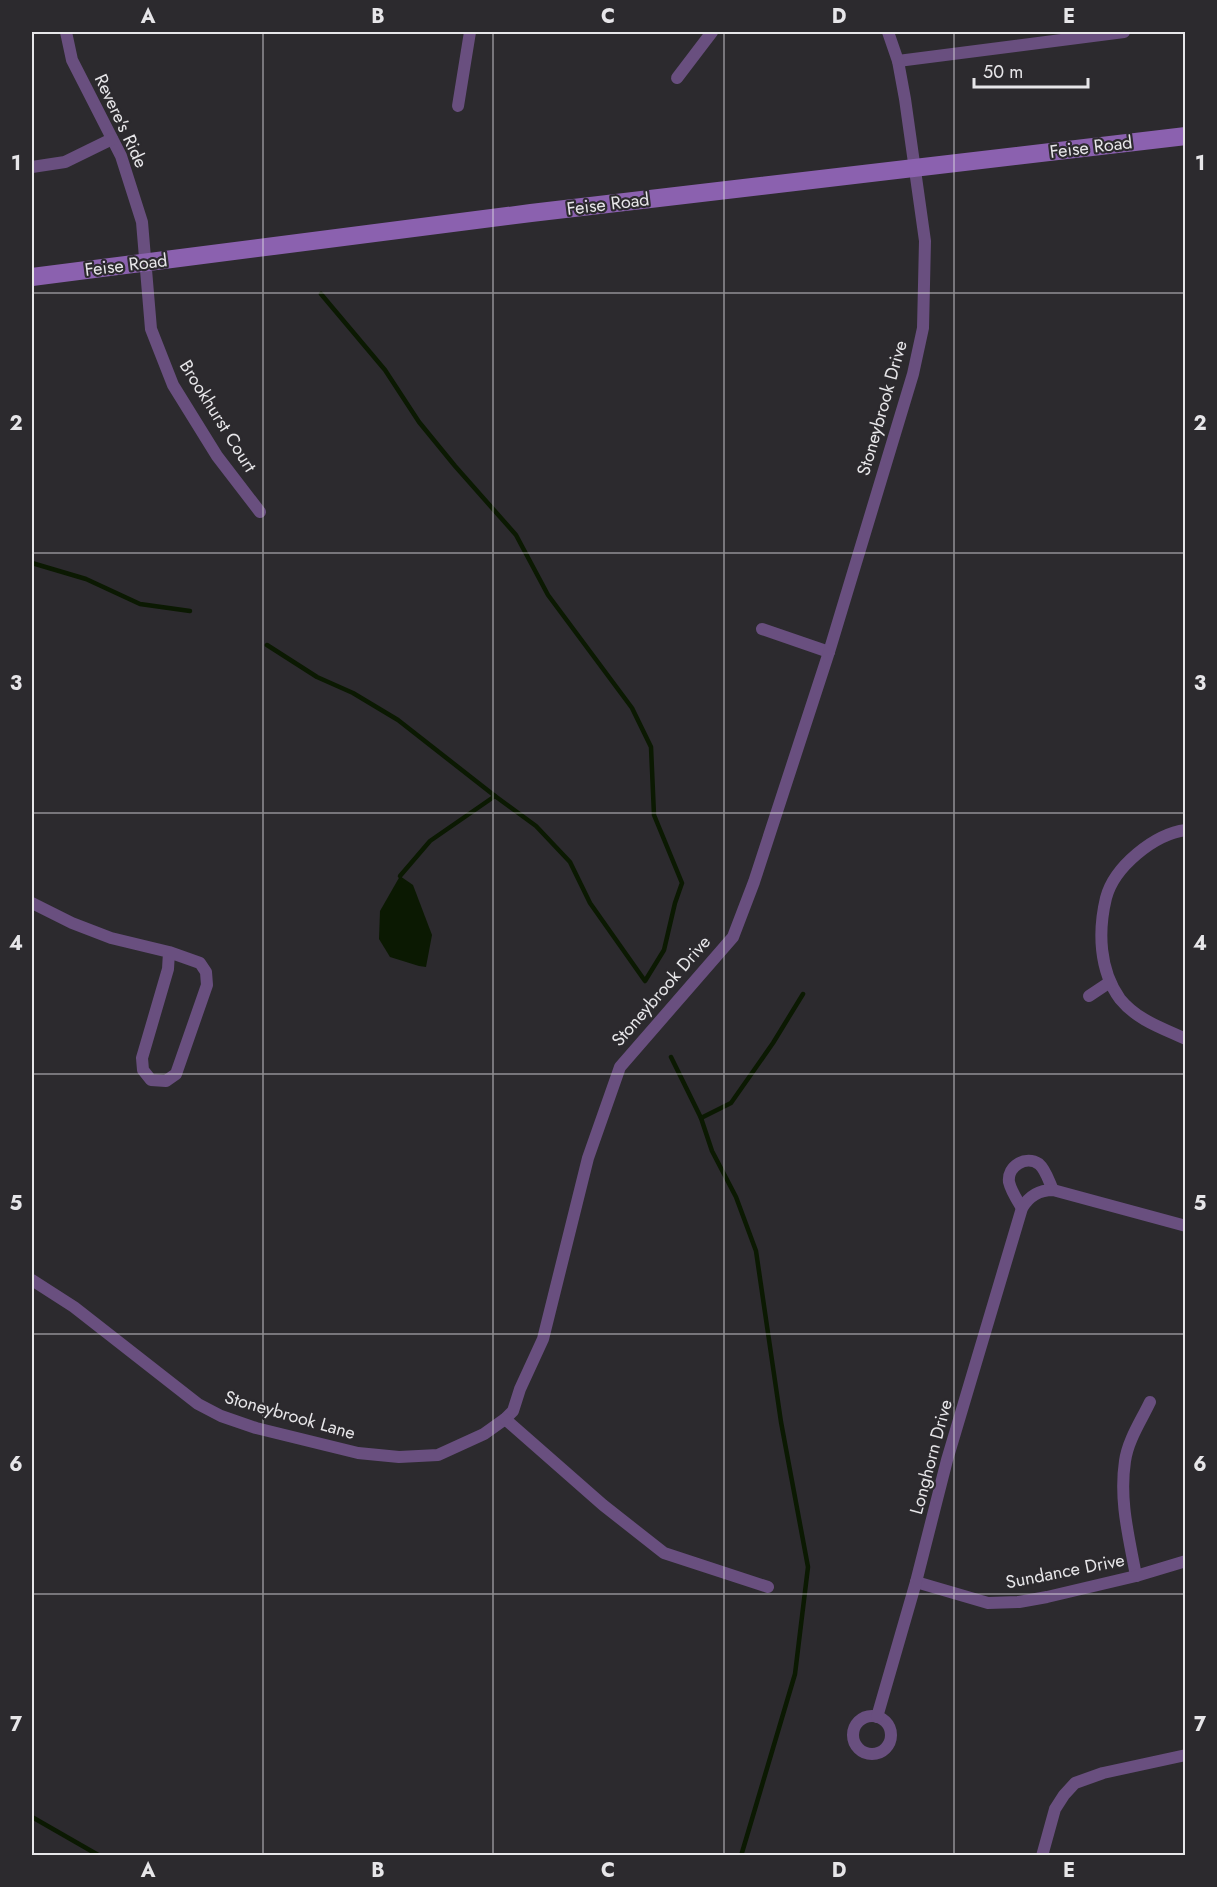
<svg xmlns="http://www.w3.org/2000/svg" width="1217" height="1887" viewBox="0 0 1217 1887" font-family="Jost,sans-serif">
	<rect width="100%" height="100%" fill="#2c2a2e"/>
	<!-- water -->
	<polygon fill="#0b1902" points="400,876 413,885 432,935 426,967 419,966 390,957 379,939 380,911"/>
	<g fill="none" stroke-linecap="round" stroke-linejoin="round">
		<!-- stream -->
		<g stroke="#0b1902" stroke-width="4.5">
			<polyline points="32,563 86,579 140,604 190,611"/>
			<polyline points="267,645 317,677 353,693 398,720 495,796 536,826 570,862 590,903 645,981 664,950 675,903 682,883 654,815 651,747 632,708 548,595 516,535 455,466 419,422 385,370 321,294"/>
			<polyline points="400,876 430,841 495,796"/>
			<polyline points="671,1057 701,1118 712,1151 736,1197 756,1251 781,1422 808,1567 795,1674 741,1856"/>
			<polyline points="701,1118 731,1103 773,1043 803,994"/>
			<polyline points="32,1817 100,1856"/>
		</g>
		<!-- minor -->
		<g stroke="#694f7f" stroke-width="12">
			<polyline points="66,32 72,60 121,156 142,222 151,329 173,385 217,456 260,512"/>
			<polyline points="898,61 1124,32"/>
			<polyline points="677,78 712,32"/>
			<polyline points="458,106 470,32"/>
			<polyline points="32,167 65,162 112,139"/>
			<polyline points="762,629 829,652"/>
			<path d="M1186 830C1154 834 1114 867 1106 898 1098 931 1099 970 1120 999 1137 1020 1162 1028 1186 1039"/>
			<polyline points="32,903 72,923 111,938 169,952 200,963 206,972 207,985 176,1074 166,1081 151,1080 143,1070 142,1058 168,969 169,952"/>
			<polyline points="1089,996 1110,982"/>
			<path d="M1022 1208C1017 1200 1011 1191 1009 1182 1007 1166 1026 1155 1039 1164 1046 1170 1049 1182 1053 1190"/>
			<polyline points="32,1280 74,1307 198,1404 221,1416 256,1428 358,1453 399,1457 438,1455 484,1434 505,1419 513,1411 520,1389 543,1339 588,1158 620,1067 733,937 754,882 829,652 913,374 923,328 925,241 905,99 898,61 888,32"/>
			<polyline points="505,1419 603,1505 664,1553 768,1587"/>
			<path d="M1136 1576C1129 1537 1119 1501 1125 1461 1128 1440 1141 1421 1150 1402"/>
			<polyline points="916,1582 988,1603 1019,1602 1047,1597 1136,1576 1186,1561"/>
			<circle cx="872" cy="1735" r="19"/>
			<path d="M877 1717 916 1582 947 1460 1022 1208C1029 1196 1039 1190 1053 1190L1186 1226"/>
			<polyline points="1042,1856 1055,1809 1064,1795 1075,1783 1103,1773 1186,1755"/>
		</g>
		<!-- secondary -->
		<polyline stroke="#8b61af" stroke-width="18" points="32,277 531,213 1186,136"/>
	</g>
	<!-- grid -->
	<path fill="none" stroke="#e7e6e9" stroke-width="1.5" stroke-opacity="0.55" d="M263 32V1856M493 32V1856M724 32V1856M954 32V1856M32 293H1186M32 553H1186M32 813H1186M32 1074H1186M32 1334H1186M32 1594H1186"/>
	<g text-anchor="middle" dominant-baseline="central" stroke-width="4.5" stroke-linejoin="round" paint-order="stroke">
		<!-- street labels -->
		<g font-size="18" fill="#e7e6e9" stroke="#2c2a2e">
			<text transform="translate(121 121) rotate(65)">Revere's Ride</text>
			<text transform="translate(1091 147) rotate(-7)">Feise Road</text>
			<text transform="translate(608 204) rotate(-7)">Feise Road</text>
			<text transform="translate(126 265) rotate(-7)">Feise Road</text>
			<text transform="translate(882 408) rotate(-74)">Stoneybrook Drive</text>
			<text transform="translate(218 416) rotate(58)">Brookhurst Court</text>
			<text transform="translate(661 991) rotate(-49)">Stoneybrook Drive</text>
			<text transform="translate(290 1415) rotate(16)">Stoneybrook Lane</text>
			<text transform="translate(931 1457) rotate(-75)">Longhorn Drive</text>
			<text transform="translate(1065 1571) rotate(-11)">Sundance Drive</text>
		</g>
	</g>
	<!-- border -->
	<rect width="1217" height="1887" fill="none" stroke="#2c2a2e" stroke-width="66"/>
	<!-- scale -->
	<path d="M974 78v9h114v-9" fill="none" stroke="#e7e6e9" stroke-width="3"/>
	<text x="983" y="78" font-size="18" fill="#e7e6e9" stroke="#2c2a2e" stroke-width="4.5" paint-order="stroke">50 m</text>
	<rect x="33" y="33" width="1151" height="1821" fill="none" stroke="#e7e6e9" stroke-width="2"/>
	<g font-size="20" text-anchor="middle" font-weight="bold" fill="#e7e6e9">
		<text x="148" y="23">A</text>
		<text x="378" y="23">B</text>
		<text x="608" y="23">C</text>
		<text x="839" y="23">D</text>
		<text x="1069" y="23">E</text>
		<text x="16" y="170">1</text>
		<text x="1200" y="170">1</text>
		<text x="16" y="430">2</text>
		<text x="1200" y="430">2</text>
		<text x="16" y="690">3</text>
		<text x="1200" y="690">3</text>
		<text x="16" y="950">4</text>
		<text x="1200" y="950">4</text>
		<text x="16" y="1210">5</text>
		<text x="1200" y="1210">5</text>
		<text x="16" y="1471">6</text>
		<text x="1200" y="1471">6</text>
		<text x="16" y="1731">7</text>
		<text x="1200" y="1731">7</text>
		<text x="148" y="1877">A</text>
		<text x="378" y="1877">B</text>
		<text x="608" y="1877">C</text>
		<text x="839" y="1877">D</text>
		<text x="1069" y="1877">E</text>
	</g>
</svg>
